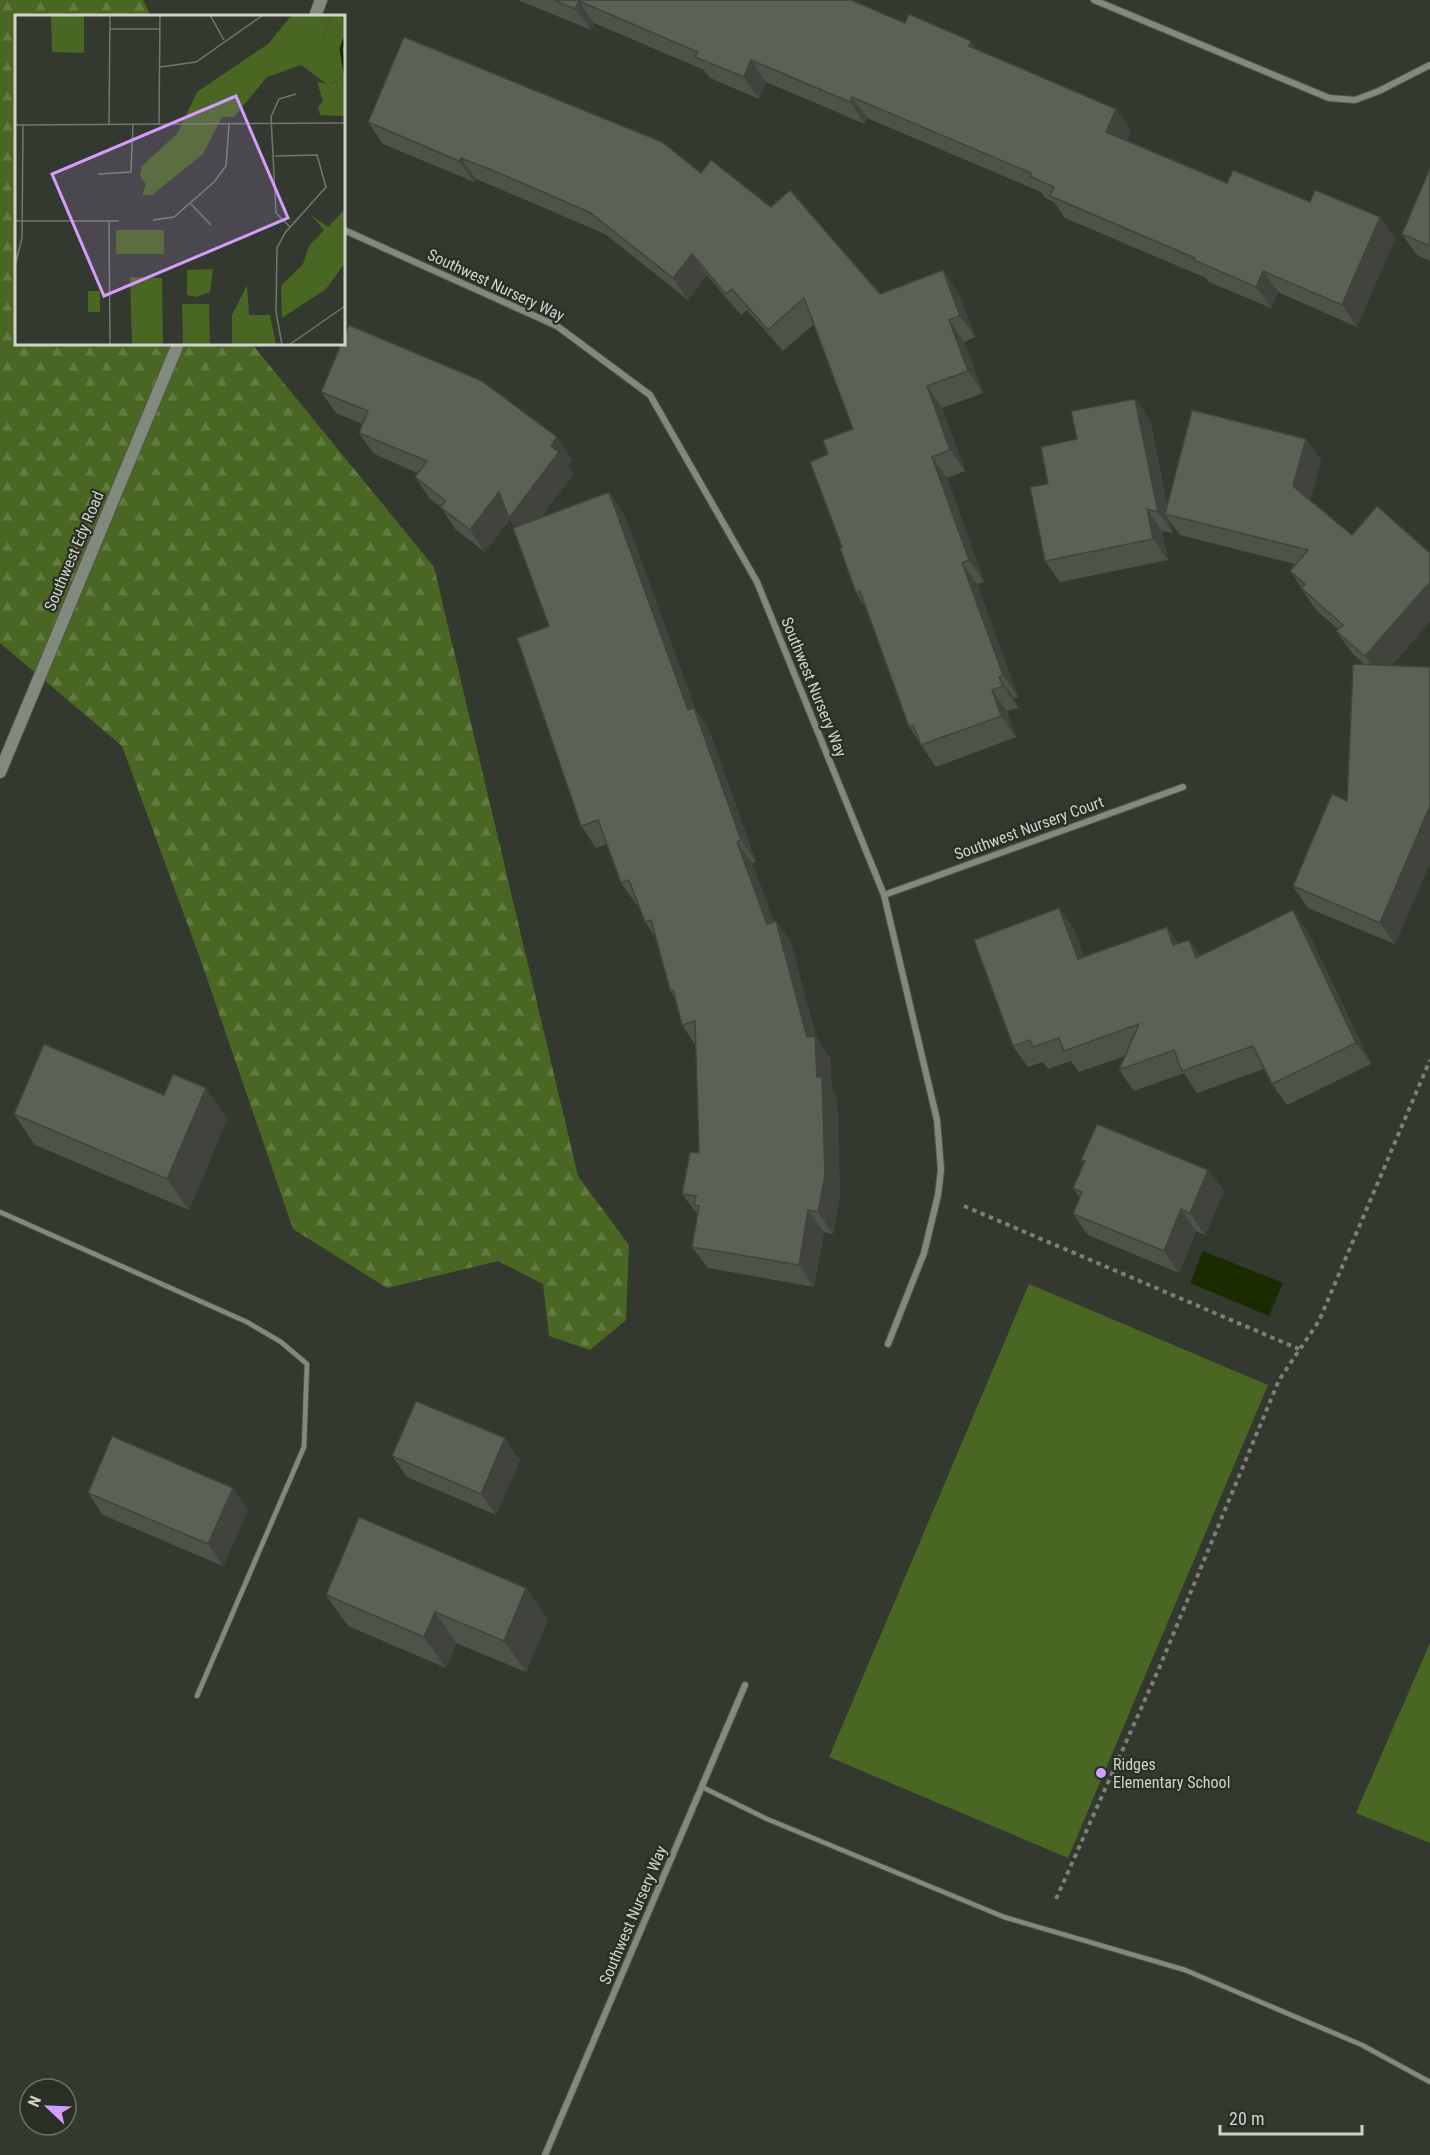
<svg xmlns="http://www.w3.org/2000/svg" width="1430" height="2155" viewBox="0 0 1430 2155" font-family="'Roboto Condensed',sans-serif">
	<defs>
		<pattern id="forest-firs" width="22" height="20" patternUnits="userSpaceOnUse" patternTransform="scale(1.5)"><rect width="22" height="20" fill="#496622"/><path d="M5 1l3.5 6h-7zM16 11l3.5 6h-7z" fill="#627b41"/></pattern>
	</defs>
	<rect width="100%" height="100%" fill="#34392f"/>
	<!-- forest -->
	<polygon fill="url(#forest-firs)" points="0,0 143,0 151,16 16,16 16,344 252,344 434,567 578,1176 629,1245 626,1320 590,1350 549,1336 543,1284 498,1261 387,1288 293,1229 200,958 122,746 0,643"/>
	<!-- garden -->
	<g fill="#496622">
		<polygon points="1029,1284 1268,1385 1068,1858 829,1757"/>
		<polygon points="1430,1643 1430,1843 1356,1813"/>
	</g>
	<!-- water -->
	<polygon fill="#1a2b00" points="1203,1251 1283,1283 1269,1316 1190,1283"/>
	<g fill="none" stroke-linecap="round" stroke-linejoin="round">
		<defs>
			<g id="service">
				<polyline points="0,1212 247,1322 281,1342 307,1364 304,1447 197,1696"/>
				<polyline points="702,1787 767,1819 1004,1917 1185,1970 1362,2045 1430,2082"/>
			</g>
			<g id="minor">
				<polyline points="1094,0 1329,98 1355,100 1379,91 1430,65"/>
				<polyline points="344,230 557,326 650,395 757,582 884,895 937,1120 941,1170 938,1195 924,1253 888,1344"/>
				<polyline points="884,895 1183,787"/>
				<polyline points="545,2155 745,1685"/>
			</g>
			<g id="secondary">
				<polyline points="315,16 321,0"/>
				<polyline points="0,772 178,344"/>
			</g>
		</defs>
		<!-- service casing -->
		<use href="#service" stroke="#52564d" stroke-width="6"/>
		<!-- minor casing -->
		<use href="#minor" stroke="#52564d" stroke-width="8"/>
		<!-- secondary casing -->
		<use href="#secondary" stroke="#52564d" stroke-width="14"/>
		<!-- path -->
		<g stroke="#7c8178" stroke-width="4" stroke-dasharray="4.5 4.5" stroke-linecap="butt">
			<polyline points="964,1206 1299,1349"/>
			<polyline points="1056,1899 1160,1666 1279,1380 1319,1321 1430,1060"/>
		</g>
		<!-- service -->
		<use href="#service" stroke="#82897d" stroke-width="4.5"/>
		<!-- minor -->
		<use href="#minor" stroke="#82897d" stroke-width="6"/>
		<!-- secondary -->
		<use href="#secondary" stroke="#82897d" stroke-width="12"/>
	</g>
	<!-- wall -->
	<g fill="#4e5349">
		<polygon points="518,0 851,0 905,23 977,49 1116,109 1131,130 1127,140 1227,183 1380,217 1395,239 1357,327 1278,292 1271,308 1209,282 1206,278 1065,218 1054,202 1045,198 1041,192 867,118 865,124 766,82 759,99 710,78 704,70 594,23 591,30"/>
		<polygon points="368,122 701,173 880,294 958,292 975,337 964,342 983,393 942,408 965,471 947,478 984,582 977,584 1018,697 1014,698 1018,708 1007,711 1016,737 936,767 909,727 865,607 856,593 842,547 828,454 853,429 814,324 783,351 747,310 741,315 707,275 688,300 605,234 514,195 476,179 474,182 383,144"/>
		<polygon points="1430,168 1430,261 1417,255 1402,234"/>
		<polygon points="321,392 572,459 568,465 574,474 541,517 609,492 624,514 696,711 709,730 756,862 752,863 774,922 776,921 791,943 816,1037 830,1058 832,1090 837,1098 840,1196 833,1234 824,1232 814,1287 708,1268 692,1247 698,1215 682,1194 699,1153 696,1046 682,1025 674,997 670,990 655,937 645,922 638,904 637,905 621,883 607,844 596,848 581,826 549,626 515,527 510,519 485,552 455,529 441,507 430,499 415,477 418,473 374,454 359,433 362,424 336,413"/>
		<polygon points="1135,399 1150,420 1167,506 1321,460 1310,500 1430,621 1391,666 1395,944 1308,908 1293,886 1347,801 1365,665 1352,653 1336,631 1338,629 1316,610 1301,588 1301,587 1290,571 1295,564 1180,535 1170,521 1173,533 1162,531 1168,560 1060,582 1045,561 1048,484 1077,439"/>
		<polygon points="1059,908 1074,929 1084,957 1167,927 1178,943 1189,940 1200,956 1308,932 1371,1064 1287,1105 1272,1084 1264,1069 1197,1093 1184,1073 1134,1091 1119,1070 1125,1056 1079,1072 1071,1061 1048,1069 1043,1062 1028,1067 1013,1046"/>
		<polygon points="164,1095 227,1119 189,1210 35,1145 14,1114"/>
		<polygon points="1081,1160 1224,1191 1205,1235 1196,1231 1179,1273 1088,1235 1073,1214 1080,1198 1073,1188 1084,1163"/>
		<polygon points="392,1456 520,1460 496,1515 407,1477"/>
		<polygon points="88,1493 248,1510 223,1566 103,1515"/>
		<polygon points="526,1588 548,1620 526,1672 456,1643 446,1668 348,1626 326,1595"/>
	</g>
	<!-- shaded-wall -->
	<g fill="#40443c">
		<polygon points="579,1 594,23 591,30 575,9"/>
		<polygon points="971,41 986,62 969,46"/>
		<polygon points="751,60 766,82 759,99 744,77"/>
		<polygon points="852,97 867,118 865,124 850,102"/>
		<polygon points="1116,109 1131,130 1121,153 1106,132"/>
		<polygon points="461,158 476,179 474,182 459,161"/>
		<polygon points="1380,217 1395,239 1357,327 1342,305"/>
		<polygon points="692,254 707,275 688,300 673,278"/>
		<polygon points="943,270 958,292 975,337 960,316"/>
		<polygon points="1263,271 1278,292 1271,308 1256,287"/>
		<polygon points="949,320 964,342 983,393 968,371"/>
		<polygon points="927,386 942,408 965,471 950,450"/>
		<polygon points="1135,399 1150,420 1169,515 1165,514 1170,521 1173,533 1158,512"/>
		<polygon points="557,437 572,459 568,465 574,474 524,540 510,519 485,552 470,530 499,492 551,446"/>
		<polygon points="1306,439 1321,460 1308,508 1293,486"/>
		<polygon points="932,457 947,478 984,582 969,560"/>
		<polygon points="609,492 624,514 696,711 709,730 756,862 741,840 688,710"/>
		<polygon points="1147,509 1162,531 1168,560 1153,539"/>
		<polygon points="962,563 977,584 1018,697 1003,675"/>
		<polygon points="1430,582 1430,621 1380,678 1365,656"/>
		<polygon points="999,677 1014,698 1018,708 1003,686"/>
		<polygon points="992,690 1007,711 1016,737 1001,716"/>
		<polygon points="1430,806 1430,863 1395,944 1380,923"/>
		<polygon points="737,842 752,863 781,940 776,921 791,943 816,1037 830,1058 832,1090 837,1098 840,1196 833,1234 818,1212 817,1077 807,1037 767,924"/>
		<polygon points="1059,908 1074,929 1093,981 1078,959"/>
		<polygon points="1293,910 1308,932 1371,1064 1356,1043"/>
		<polygon points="1167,927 1182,949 1173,945"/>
		<polygon points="1189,940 1204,961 1196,958"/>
		<polygon points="206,1088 227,1119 189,1210 167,1179"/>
		<polygon points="1208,1170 1224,1191 1205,1235 1190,1213"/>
		<polygon points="1181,1209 1196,1231 1179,1273 1164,1251"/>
		<polygon points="808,1210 824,1232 814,1287 799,1265"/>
		<polygon points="505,1438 520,1460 496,1515 481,1494"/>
		<polygon points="233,1488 248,1510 223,1566 208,1544"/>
		<polygon points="526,1588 548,1620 526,1672 504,1641"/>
		<polygon points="435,1612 456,1643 446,1668 424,1637"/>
	</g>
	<!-- building -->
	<g fill="#5b6155" stroke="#40443c" stroke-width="1.5">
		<polygon points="554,0 851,0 905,23 909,14 971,41 969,46 1116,109 1106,132 1227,183 1233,170 1310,202 1315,190 1380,217 1342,305 1263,271 1256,287 1194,260 1195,258 1050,196 1054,187 1030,176 1031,173 852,97 850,102 751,60 744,77 695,57 698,52 579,1 575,9"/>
		<polygon points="404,37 662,142 701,173 711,160 771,207 790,190 880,294 943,270 960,316 949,320 968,371 927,386 950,450 932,457 969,560 962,563 1003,675 999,677 1003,686 992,690 1001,716 921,745 913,725 909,727 860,591 856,593 840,548 842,547 810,462 828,454 823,440 853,429 804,298 768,330 732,289 726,294 692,254 673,278 589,212 499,173 461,158 459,161 368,122"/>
		<polygon points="1430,168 1430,246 1402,234"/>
		<polygon points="349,325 482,381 557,437 551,446 559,452 509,518 499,492 470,530 440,507 446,501 415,477 427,461 359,433 368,411 321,392 341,344 344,344 344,337"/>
		<polygon points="1135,399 1158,512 1147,509 1153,539 1045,561 1030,487 1048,484 1041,447 1077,439 1071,411"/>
		<polygon points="1192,410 1306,439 1293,486 1352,535 1377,506 1430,553 1430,582 1365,656 1336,631 1343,625 1301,588 1305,584 1290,571 1308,550 1165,514"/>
		<polygon points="609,492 688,710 694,708 741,840 737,842 767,924 776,921 807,1037 815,1036 817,1077 822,1076 825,1175 818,1212 808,1210 799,1265 692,1247 699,1206 694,1205 696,1196 682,1194 690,1152 699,1153 695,1021 682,1025 673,990 670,990 651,920 645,922 629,880 621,883 598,820 581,826 517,638 549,626 513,528"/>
		<polygon points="1353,664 1430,667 1430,806 1380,923 1293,886 1332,794 1347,801"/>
		<polygon points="1059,908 1078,959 1167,927 1173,945 1189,940 1196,958 1293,910 1356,1043 1272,1084 1253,1046 1182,1071 1174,1050 1119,1070 1139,1024 1064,1051 1059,1038 1033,1047 1030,1040 1013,1046 974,940"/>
		<polygon points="44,1044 164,1095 173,1074 206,1088 167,1179 14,1114"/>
		<polygon points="1097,1124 1208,1170 1190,1213 1181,1209 1164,1251 1073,1214 1082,1192 1073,1188 1085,1161 1081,1160"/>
		<polygon points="416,1401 505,1438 481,1494 392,1456"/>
		<polygon points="112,1436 233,1488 208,1544 88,1493"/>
		<polygon points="359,1517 526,1588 504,1641 435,1612 424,1637 326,1595"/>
	</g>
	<!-- markers -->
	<circle fill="#d39cfd" stroke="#2a2f25" stroke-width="2" cx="1101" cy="1773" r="6"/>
	<g text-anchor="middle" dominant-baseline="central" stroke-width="4.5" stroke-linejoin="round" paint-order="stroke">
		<!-- street labels -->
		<g font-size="16" fill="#cfd3cc" stroke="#2a2f25">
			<text transform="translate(496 285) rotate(25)">Southwest Nursery Way</text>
			<text transform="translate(74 551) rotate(-67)">Southwest Edy Road</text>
			<text transform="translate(814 687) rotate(68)">Southwest Nursery Way</text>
			<text transform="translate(1029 828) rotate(-20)">Southwest Nursery Court</text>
			<text transform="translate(633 1915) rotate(-67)">Southwest Nursery Way</text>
		</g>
		<!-- poi labels -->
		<g font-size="16" fill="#cfd3cc" stroke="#2a2f25" text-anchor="start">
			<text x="1113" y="1764">Ridges<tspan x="1113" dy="18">Elementary School</tspan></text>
		</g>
	</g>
	<!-- overview -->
	<g transform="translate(15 15)">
		<rect width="330" height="330" fill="#34392f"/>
		<path d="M36 0H69V38L37 37Z" fill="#496622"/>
		<path d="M277 0H315L308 26 286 50 252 62 219 102H207L188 139 137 180H127L131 169 125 161 127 151 162 119 182 77 253 29ZM330 61V101L305 100 303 92 308 86 302 67 316 69ZM330 194V248L311 274 267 303 266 271 288 249 294 231 309 215 296 200 313 212ZM232 270 234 300 259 330H217V300Z" fill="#496622"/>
		<path d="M315 0H330V61L313 70 286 50 308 26Z" fill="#496622"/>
		<path d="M73 276H85V297H73ZM234 300H255L261 330H234Z" fill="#496622"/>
		<path d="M101 215H149V239H101ZM198 254 195 277 181 282 172 280V255ZM115 262 147 263 148 330H117ZM167 289H194L195 330H168Z" fill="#496622"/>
		<path fill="none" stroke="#1a2b00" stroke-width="3" d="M330 23 326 34 330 58"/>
		<path fill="none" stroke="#72776e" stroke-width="1.5" d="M195 0 209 25M95 14H145M145 52 181 47 248 0M94 109 95 0M144 109 145 0M0 110 330 108M260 141 302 140 311 172 270 218 262 233 261 297 267 330M83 159 116 157 118 109M176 189 196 210M138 205 159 202 199 167 211 151 214 109M0 206H104M94 206 95 330M275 212 261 198 256 102 264 84 281 79M0 251 7 223 8 110M274 330 330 291"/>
		<path fill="#d39cfd" fill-opacity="0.15" stroke="#d39cfd" stroke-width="3" d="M221 81 273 203 89 281 37 159Z"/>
		<rect width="330" height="330" fill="none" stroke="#cfd3cc" stroke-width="3"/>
	</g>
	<!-- north arrow -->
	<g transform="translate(48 2107) rotate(293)"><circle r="28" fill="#2a2f25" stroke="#6c7168" stroke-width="1.5"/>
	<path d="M0-4.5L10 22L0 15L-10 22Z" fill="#d39cfd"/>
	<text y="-9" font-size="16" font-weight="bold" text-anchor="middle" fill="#cfd3cc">N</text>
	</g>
	<!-- scale -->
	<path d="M1220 2125v9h142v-9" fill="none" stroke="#cfd3cc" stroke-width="3"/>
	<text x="1229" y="2125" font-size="18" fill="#cfd3cc" stroke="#2a2f25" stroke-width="4.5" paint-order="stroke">20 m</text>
</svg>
